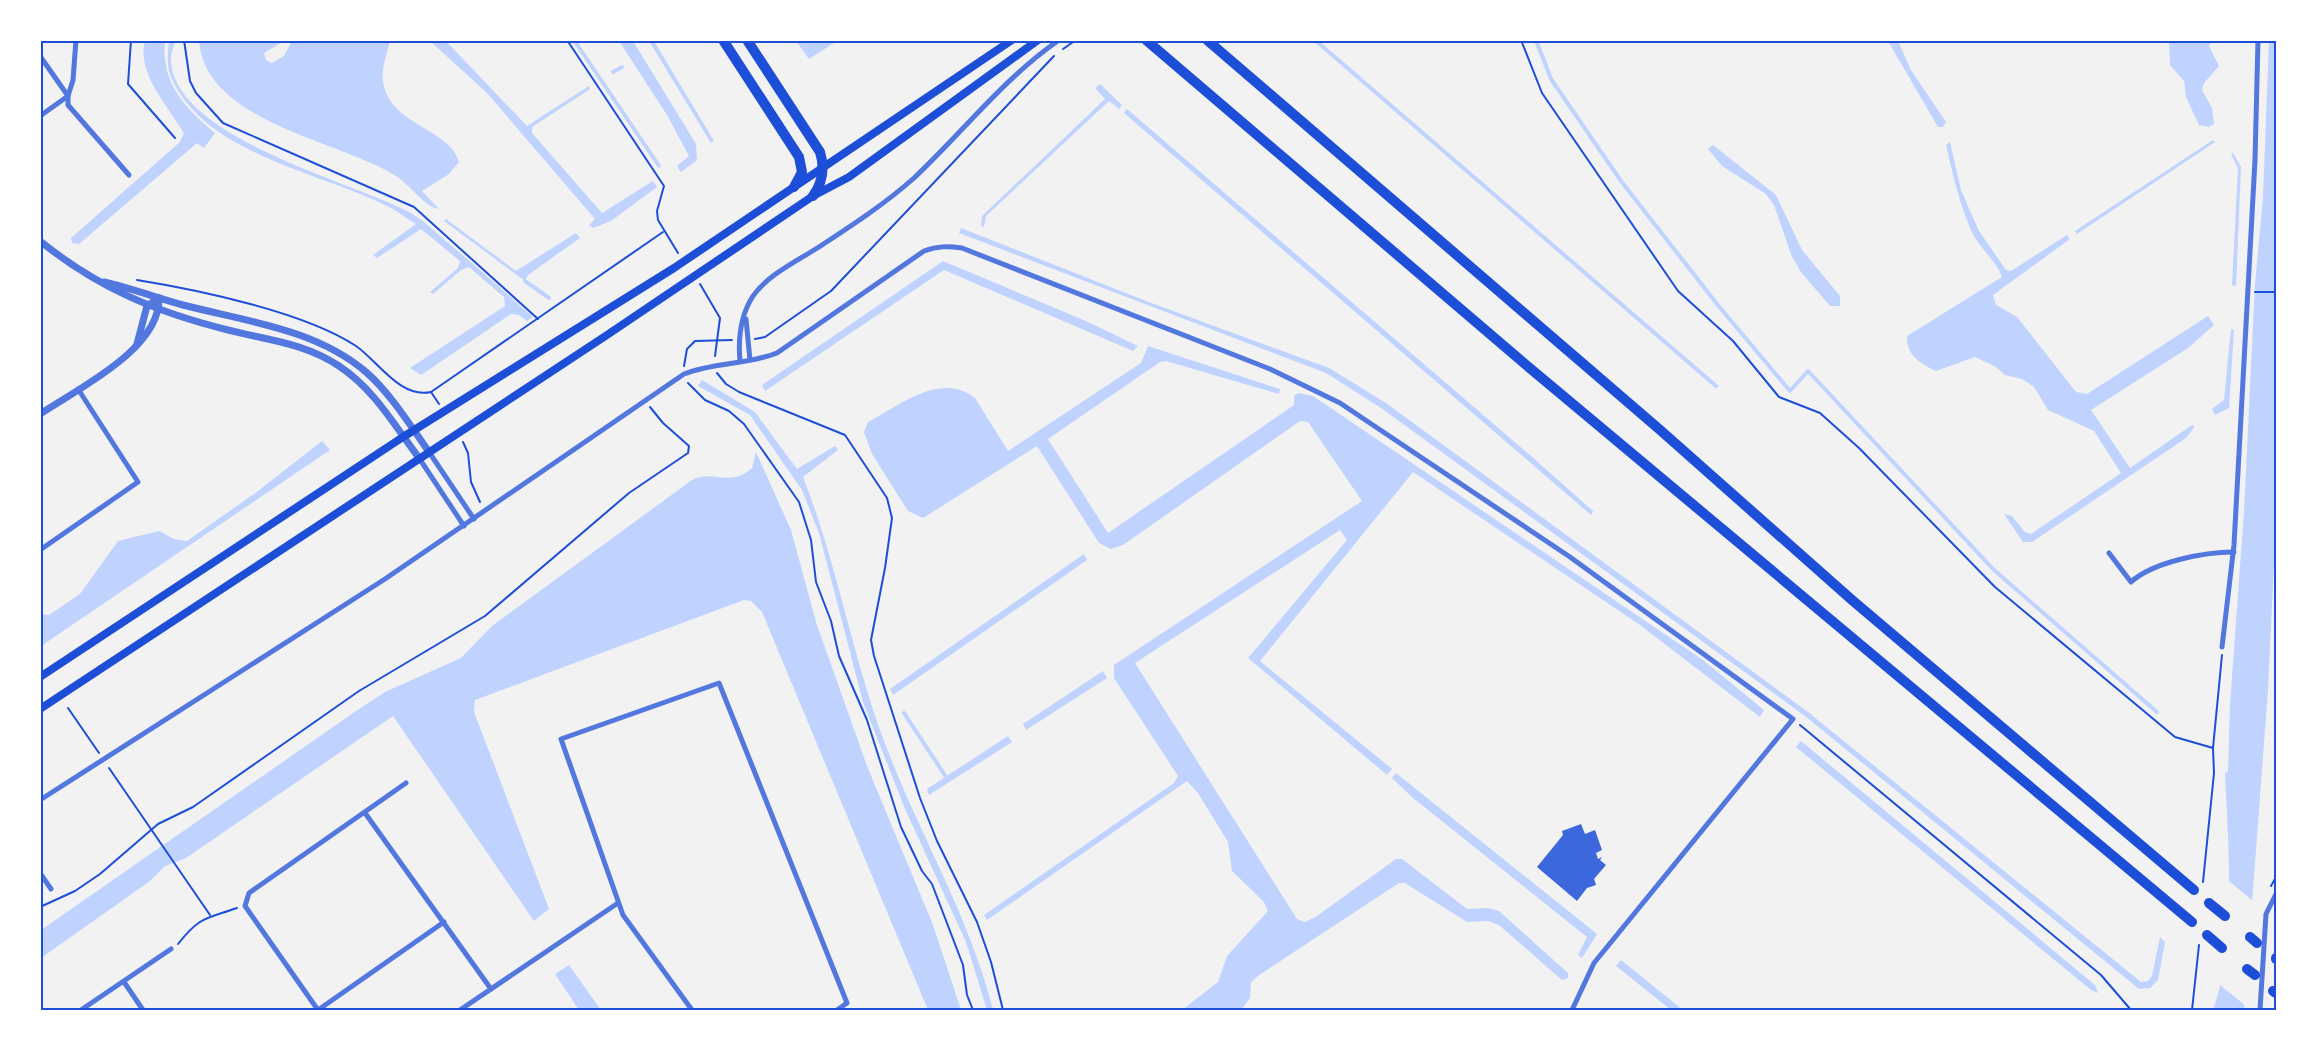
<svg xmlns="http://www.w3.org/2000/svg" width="2317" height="1051" viewBox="0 0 2317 1051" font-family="'Exo 2',sans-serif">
	<rect width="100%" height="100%" fill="#f2f2f2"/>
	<!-- water -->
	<g fill="#bfd3fe">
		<path d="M145 41H165C161 83 184 107 215 133L204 148 197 143 79 244 72 243 71 238 180 142 184 133C169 108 136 72 145 41Z"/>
		<path d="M169 41H175C174 46 171 53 171 58 170 136 352 182 407 211 422 218 435 232 447 242 476 266 505 292 533 317L527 321 519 315 511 314 421 375 410 368 505 306 504 297 469 267 461 270 433 294 430 292 458 268 460 261 421 229 377 258 373 255 416 224C407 219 399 212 389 207 321 172 205 155 171 77 166 65 168 52 169 41Z"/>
		<path d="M199 41H284L264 53 266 60 272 63 284 56 292 41H390C387 54 381 68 383 82 390 126 450 128 459 162L449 174 422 191 439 209C426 208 409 184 396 176 339 140 206 123 199 41Z"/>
		<polygon points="430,41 446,41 527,126 589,86 590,89 532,127 532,133 602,213 653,181 657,187 611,221 593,228 589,225 595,219 487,93"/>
		<polygon points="619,41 633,41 696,144 697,160 681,172 677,166 689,156 667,115"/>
		<polygon points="649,41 654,41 714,141 711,143"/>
		<polygon points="796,41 837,41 809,59"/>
		<polygon points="1888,41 1898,41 1911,70 1946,122 1943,127 1938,127"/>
		<polygon points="2169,41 2212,41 2209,46 2219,66 2204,83 2202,90 2212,108 2214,124 2209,127 2199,125 2186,97 2184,81 2170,65"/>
		<path d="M2269 41H2276V520L2268 690 2244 1010H2213C2237 945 2228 844 2225 773L2228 772 2230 704 2244 512 2255 284 2263 197Z"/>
		<polygon points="1100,84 1122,105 1119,109 1109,101 986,216 984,227 981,226 982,216 1105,99 1095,88"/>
		<polygon points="1127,109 1531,456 1593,511 1591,515 1124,113"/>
		<polygon points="2213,140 2215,142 2077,234 2075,231"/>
		<path d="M1950 142 1961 190 1979 231 2006 270 2011 271 2067 235 2070 239 1993 295 1996 305 2017 317 2076 392 2087 394 2208 316 2214 325 2188 348 2091 410 2130 468 2192 425 2195 426 2186 438 2032 542H2023L2004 514 2012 516 2025 532 2031 534 2121 473 2094 431 2048 410 2034 387 2022 379 2005 375 1996 367 1975 357 1936 371C1920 363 1906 355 1907 336L2002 277C1996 260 1978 247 1971 230 1959 202 1953 175 1946 145Z"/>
		<polygon points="1713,145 1776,195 1802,250 1840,296 1840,306 1830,306 1801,272 1792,257 1774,205 1766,194 1722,166 1708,149"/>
		<polygon points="2233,153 2241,167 2236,286 2232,285 2238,168 2231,154"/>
		<polygon points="446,219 516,271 576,233 580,238 528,275 525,281 444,221"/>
		<polygon points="961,228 1146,301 1329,368 1386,403 1808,712 2141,982 2148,981 2152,976 2160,937 2165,942 2158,980 2150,988 2139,989 1805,716 1381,408 1326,373 959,233"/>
		<polygon points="943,261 1086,321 1138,346 1133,351 944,270 765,391 762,385"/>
		<polygon points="2231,329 2234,330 2229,408 2215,415 2212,409 2224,400"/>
		<path d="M1148 346 1280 389 1279 394 1166 361 1160 362 1048 439 1108 533 1294 405V396L1298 393 1313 396 1703 660 1764 710 1760 717 1640 625 1413 472 1260 661 1392 769 1387 775 1248 658 1347 540 1340 530 1135 663 1297 919 1305 922 1317 916 1396 859H1402L1467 909 1488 908 1499 911 1568 973V978L1562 980 1499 925 1488 921 1467 922 1405 883H1399L1259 975 1251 982 1250 998 1241 1010H1182L1218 982 1227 956 1268 911 1264 902 1232 871 1228 842 1198 793 1187 781 987 920 984 915 1174 783 1178 776 1114 678V665L1362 501 1308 422 1300 421 1123 545 1111 549 1099 543 1037 446 923 518 908 511 872 454 864 432 868 422C900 405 941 371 975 398L1008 451 1141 363Z"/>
		<path d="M702 380 755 412 797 469 835 446 838 450 803 477C837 563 852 655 884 741 918 832 970 917 993 1010H987L966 942 905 809 863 702 819 533 802 490 750 415 698 386Z"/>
		<polygon points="322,441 330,450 41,646 41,614 49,615 80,594 118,541 159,531 174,539 187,541 258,491"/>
		<path d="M756 452 791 530 816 622 867 766 933 925 961 1010H928L762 612 751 601 744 600 475 700 474 712 549 909 534 921 393 716 186 858 165 866 150 881 41 958V930L359 709 385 692 461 658 492 626 692 480C712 469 730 488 752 468Z"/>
		<polygon points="1084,554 1087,560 893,695 890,689"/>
		<polygon points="1103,671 1107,678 1026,730 1023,724"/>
		<polygon points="1008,736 1012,742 929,795 927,789"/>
		<polygon points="1801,741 2095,985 2098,993 2091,990 1796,747"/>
		<polygon points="1396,773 1597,934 1582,958 1578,955 1587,937 1413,798 1392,778"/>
		<polygon points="1621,960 1683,1010 1671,1010 1616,966"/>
		<polygon points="569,965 601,1010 579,1010 555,974"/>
	</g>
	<!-- pier -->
	<polygon fill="#f2f2f2" points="2228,880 2253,901 2246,1006 2220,985"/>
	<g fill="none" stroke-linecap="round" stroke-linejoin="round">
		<!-- stream -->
		<g stroke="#bfd3fe" stroke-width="4">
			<polyline points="574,40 659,166"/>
			<polyline points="1315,40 1716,386"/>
			<polyline points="1536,40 1551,79 1621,181 1717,304 1790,391 1808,371 1994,570 2157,712"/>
			<polyline points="613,72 622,67"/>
			<polyline points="525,281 549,298"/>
			<polyline points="904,713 946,777"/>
		</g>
	</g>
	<!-- building -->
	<polygon fill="#3d67dc" points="1581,824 1585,834 1595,830 1602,850 1596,853 1598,859 1602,857 1600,860 1606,865 1594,879 1596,885 1587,888 1577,901 1537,867 1563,835 1562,831"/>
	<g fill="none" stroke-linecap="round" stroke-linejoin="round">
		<!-- path -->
		<g stroke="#1d4ed8" stroke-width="2">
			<polyline points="131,40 128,84 175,138"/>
			<polyline points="184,40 190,81 196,93 223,123 414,207 538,319"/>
			<polyline points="567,40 664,186 657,211 658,220 678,253"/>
			<polyline points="1521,40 1542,93 1678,291 1733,341 1779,397 1820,413 1859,448 1995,587 2175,737 2213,748"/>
			<polyline points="1063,49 1076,40"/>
			<path d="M137 280C199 290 304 312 356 346 378 361 400 399 431 392L663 232"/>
			<polyline points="700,284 720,318 715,356"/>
			<polyline points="2255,292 2276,292"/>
			<polyline points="755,339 765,337 831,291 1054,56"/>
			<polyline points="684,366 687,349 695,341 732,340"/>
			<polyline points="717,373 726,384 739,392 845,435 887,498 892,518 885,568 871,640 874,656 920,798 937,841 977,922 991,962 1003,1010"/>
			<polyline points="688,383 705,400 729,411 744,424 799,502 811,540 816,582 831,621 839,656 867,720 901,827 922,871 932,884 963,965 967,995 973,1010"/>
			<polyline points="431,392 439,404"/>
			<polyline points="463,442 468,453 471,482 480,502"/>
			<polyline points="68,708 99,753"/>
			<polyline points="1800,725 2101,975 2131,1010"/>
			<polyline points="2276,761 2276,768"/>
			<polyline points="109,768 210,915"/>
			<polyline points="2203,882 2214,773 2213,748 2222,655"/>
			<polyline points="2271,886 2276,877"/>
			<polyline points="40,907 75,891 100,874 158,824 193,807 359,691 485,616 629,493 688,453 689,446 663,423 650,407"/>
			<path d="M178 944C200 916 206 919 237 908"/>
			<polyline points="2192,1010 2199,945"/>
		</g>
		<!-- minor -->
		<g stroke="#5277de" stroke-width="5">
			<polyline points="40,56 68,96 68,105 129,175"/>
			<polyline points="40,116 68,96 73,80 76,40"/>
			<polyline points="746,319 750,360"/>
			<path d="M740 361C738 339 740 316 753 296 768 274 801 259 822 245 854 224 886 203 914 178 963 132 1003 79 1059 40"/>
			<polyline points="429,452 474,519"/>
			<polyline points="419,458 464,526"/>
			<polyline points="40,550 138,482 78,389"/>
			<path d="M2109 553 2131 582C2153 562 2204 552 2234 552"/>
			<polyline points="2222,647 2234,545 2255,160 2258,40"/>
			<polyline points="406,783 249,893 245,906 318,1010 444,922"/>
			<path d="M40 800 385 579 684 374C714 362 747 365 777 353L924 251C938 246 947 246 962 248L1270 369 1340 403 1570 557 1793 719 1594 963 1572 1010"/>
			<polyline points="365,813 491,989"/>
			<polyline points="40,873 51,889"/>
			<polyline points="124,982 143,1010"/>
			<polyline points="81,1010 171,949"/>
			<polyline points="460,1010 618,903"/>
			<polyline points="692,1010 623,915 561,739 719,683 847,1003 837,1010"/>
			<polyline points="2260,1010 2266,914 2276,894"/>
		</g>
		<!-- tertiary -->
		<g stroke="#5277de" stroke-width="7">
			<path d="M40 241C98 288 156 312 228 330 267 340 305 343 339 366 374 389 395 426 419 458"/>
			<path d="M104 282C131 288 157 298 183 305 245 321 316 329 366 372 391 394 410 425 429 452"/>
			<polyline points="137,344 147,306 159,298"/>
			<path d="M40 414C79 388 160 349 159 298"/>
		</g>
		<!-- primary -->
		<g stroke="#1d4ed8" stroke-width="8">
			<polyline points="40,677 403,437 674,268 1012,40"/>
			<polyline points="40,709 607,335 813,196 849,177 1038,40"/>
		</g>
		<!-- motorway -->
		<g stroke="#1d4ed8" stroke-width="10">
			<polyline points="723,40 799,157 802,172 794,187"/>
			<path d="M747 40 820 152C825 168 823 182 813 196"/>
			<polyline points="1146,40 1525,364 2192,922"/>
			<polyline points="1207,40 1659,429 1852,600 2194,890"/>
			<polyline points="2209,903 2225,916"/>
			<polyline points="2207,935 2222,948"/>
			<polyline points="2250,937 2257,943"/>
			<polyline points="2276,958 2276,959"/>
			<polyline points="2247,969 2255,975"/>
			<polyline points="2273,991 2276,993"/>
		</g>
	</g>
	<!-- border -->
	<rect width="2317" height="1051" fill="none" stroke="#ffffff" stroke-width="84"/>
	<rect x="42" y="42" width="2233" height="967" fill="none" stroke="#1d4ed8" stroke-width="2"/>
</svg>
